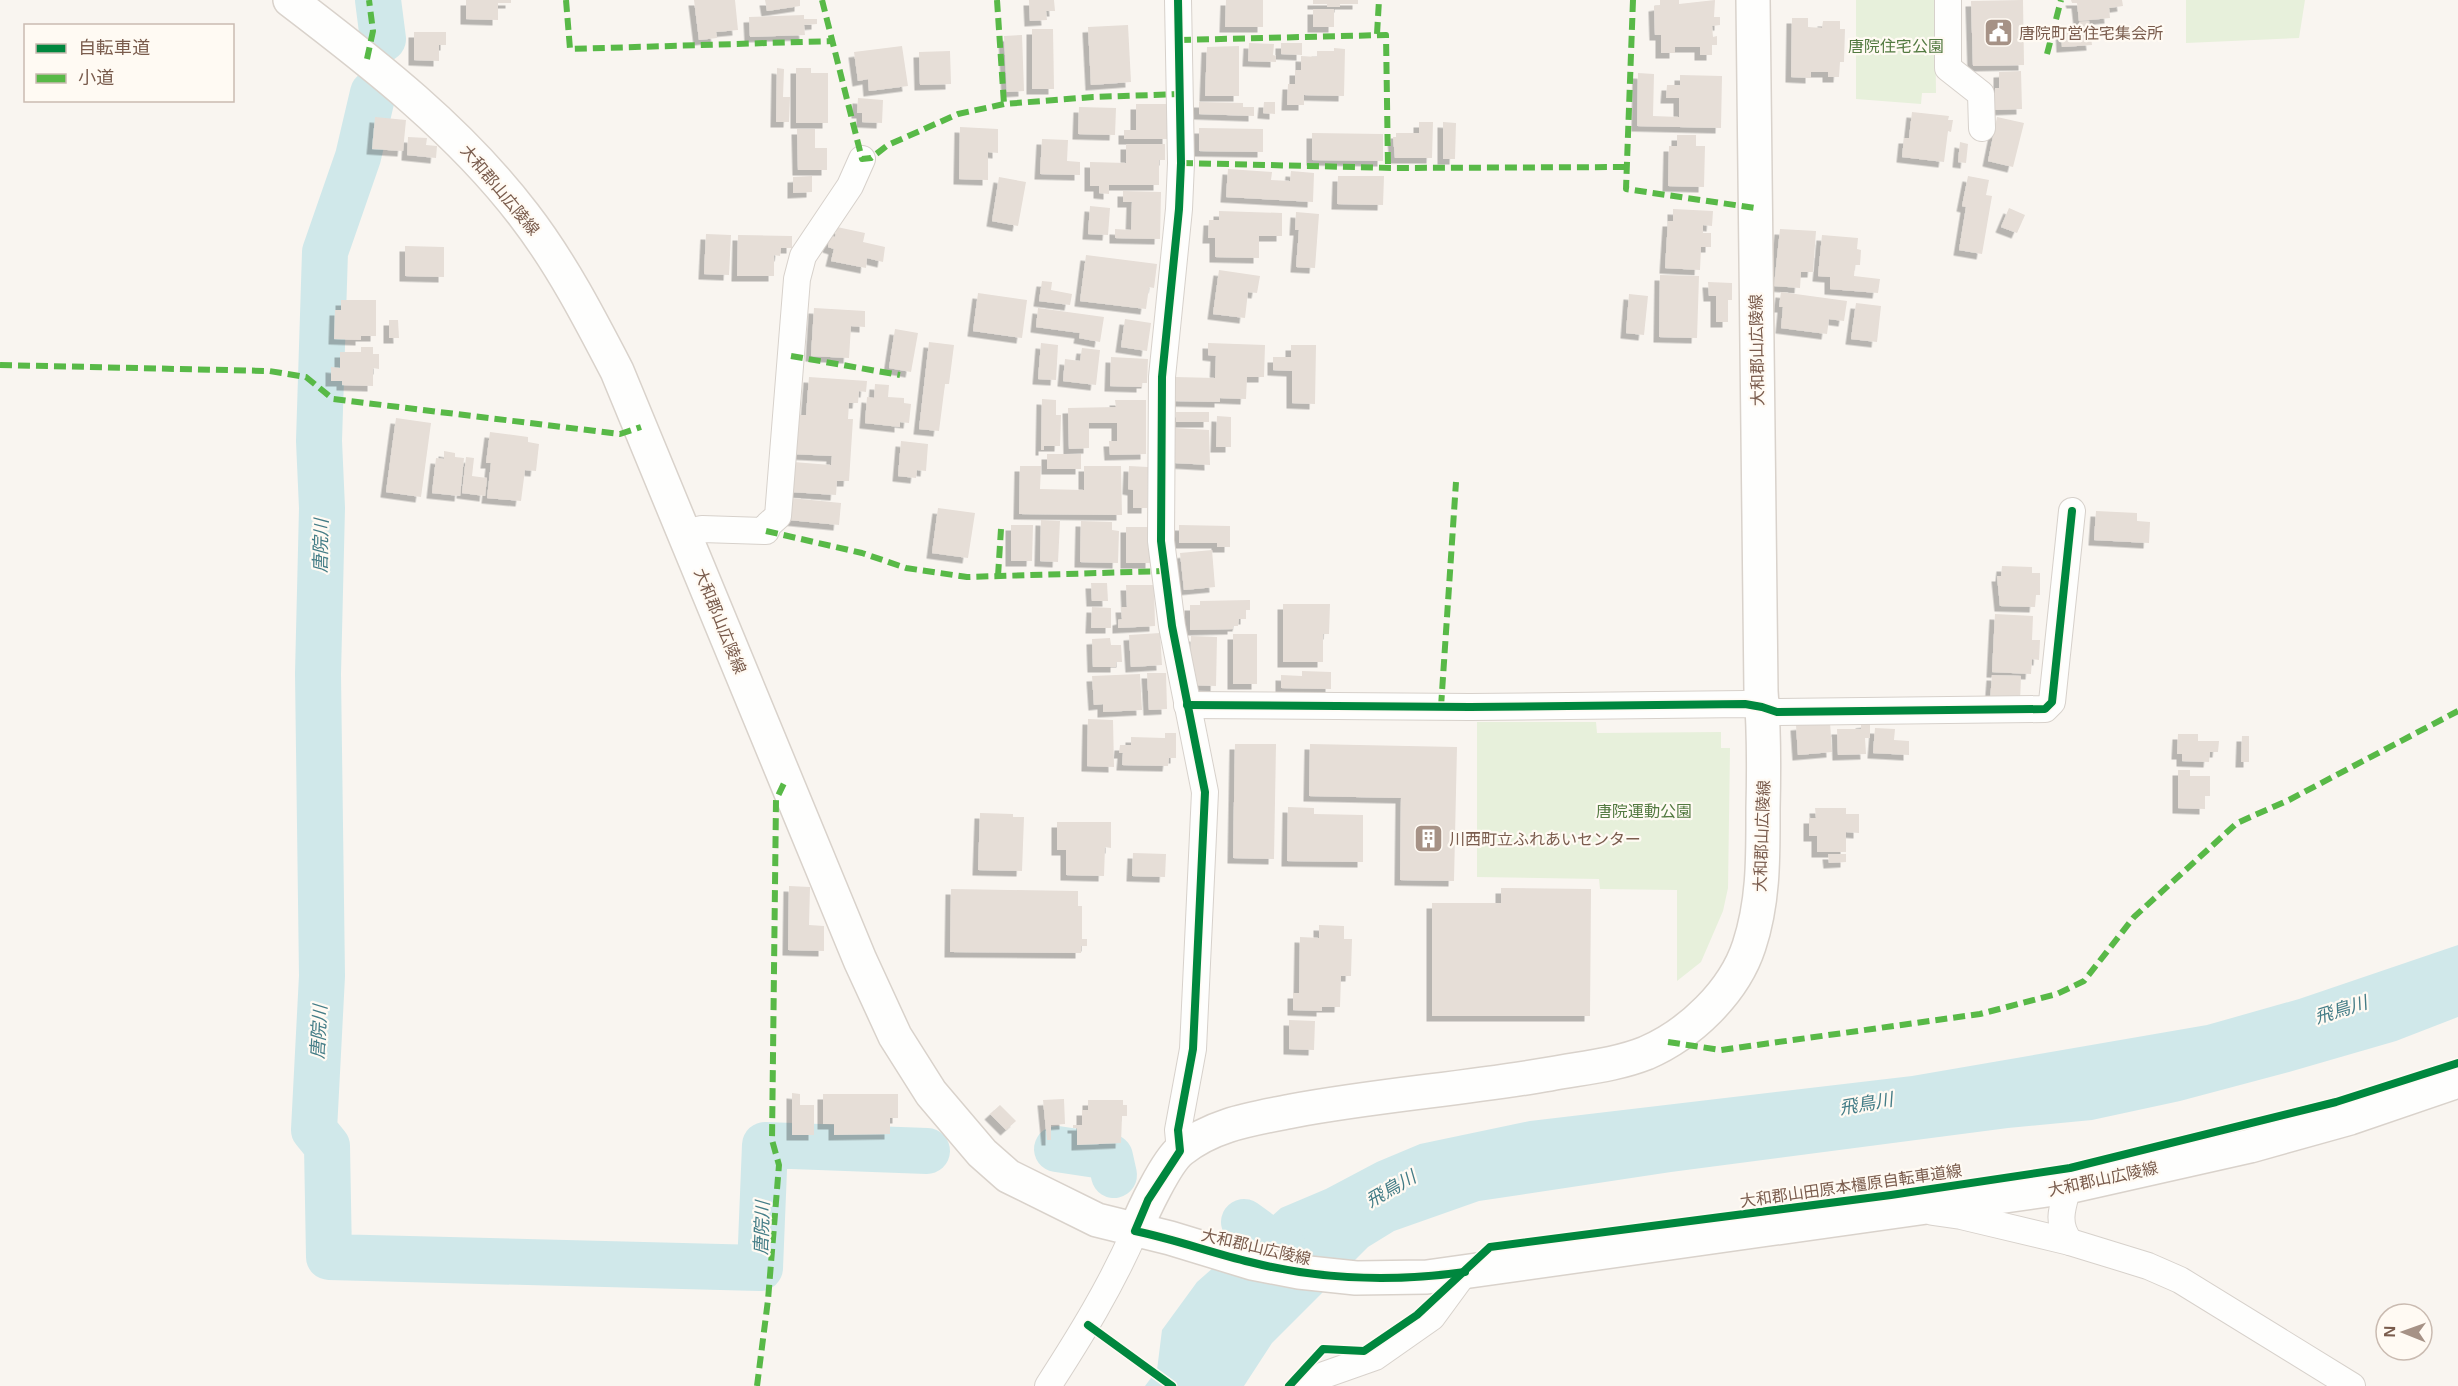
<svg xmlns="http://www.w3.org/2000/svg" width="2458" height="1386" viewBox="0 0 2458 1386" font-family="Helvetica,'Noto Sans JP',sans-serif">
	<defs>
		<filter id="shadow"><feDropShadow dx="-5.5" dy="5.5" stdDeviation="0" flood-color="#0004"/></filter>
	</defs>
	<rect width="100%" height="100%" fill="#f9f5f0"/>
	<!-- green -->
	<g fill="#e7f0db">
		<polygon points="1856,0 1935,0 1936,93 1922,93 1921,104 1856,99"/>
		<polygon points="2186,0 2305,0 2299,38 2186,43"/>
		<polygon points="1477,722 1596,722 1597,733 1721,732 1721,748 1730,748 1728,888 1723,911 1701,962 1677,981 1677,890 1600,889 1599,879 1477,877"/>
	</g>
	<!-- water -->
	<polygon fill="#d0e8ea" points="2458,945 2458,1017 2396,1041 2289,1072 2180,1101 2092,1120 2008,1128 1671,1172 1479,1201 1394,1231 1368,1247 1272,1343 1244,1386 1145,1386 1157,1370 1162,1330 1197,1282 1281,1208 1326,1189 1377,1162 1420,1144 1530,1121 1912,1076 2207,1025 2299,999"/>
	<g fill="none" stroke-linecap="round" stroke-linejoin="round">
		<!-- river -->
		<g stroke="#d0e8ea" stroke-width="46">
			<polyline points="378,0 383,39"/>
			<polyline points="373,93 358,157 325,252 319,441 322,508 318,674 322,976 314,1130 327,1146 329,1257 760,1268 765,1145 927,1151"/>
			<polyline points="1057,1149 1110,1157 1114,1175"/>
			<polyline points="1244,1222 1287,1253"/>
		</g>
	</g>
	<!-- building -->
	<g fill="#e6ded7" filter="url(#shadow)">
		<polygon points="466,0 511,0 511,3 498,3 498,20 466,19"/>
		<polygon points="694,0 735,0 738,30 716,32 717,38 699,40"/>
		<polygon points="765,0 800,0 800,6 767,11"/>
		<polygon points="1029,0 1054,0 1055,11 1046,11 1047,20 1030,21"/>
		<polygon points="1226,0 1263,0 1263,27 1225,27"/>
		<polygon points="1313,0 1358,0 1358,4 1340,4 1340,7 1327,7 1327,4 1313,4"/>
		<polygon points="1660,0 1679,0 1679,4 1715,0 1714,17 1720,17 1720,25 1712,26 1713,37 1717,36 1717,45 1712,45 1712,55 1700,55 1700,47 1675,47 1675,53 1661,53 1661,35 1655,35 1654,6 1660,5"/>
		<polygon points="2023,0 2024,65 1973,66 1971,1"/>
		<polygon points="2071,0 2122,0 2123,6 2109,8 2110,18 2079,21 2077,3 2072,3"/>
		<rect x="1313" y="9" width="21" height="18"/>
		<polygon points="804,15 804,19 817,19 817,24 804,25 805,35 750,37 749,17"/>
		<polygon points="1792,18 1808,18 1808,27 1822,28 1823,21 1840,21 1840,29 1845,29 1844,62 1840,62 1839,77 1828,77 1828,72 1811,72 1811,78 1791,77"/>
		<polygon points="2089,21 2092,45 2062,47 2061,27 2079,26 2079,22"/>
		<polygon points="1128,25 1131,82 1091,85 1088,27"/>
		<polygon points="1032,29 1053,29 1054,89 1032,89"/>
		<polygon points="414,32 446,32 446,45 439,45 439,61 414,60"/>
		<polygon points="1022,35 1024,91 1007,92 1004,36"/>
		<polygon points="1249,43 1274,44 1273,55 1276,56 1276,62 1248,61"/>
		<polygon points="1281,43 1302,43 1302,55 1281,54"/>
		<polygon points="902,46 908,86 869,91 868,79 858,81 854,52"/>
		<polygon points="1239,46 1239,96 1205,96 1207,47"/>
		<polygon points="1334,48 1345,49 1344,96 1304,95 1304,105 1287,105 1288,84 1295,84 1295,70 1301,70 1301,56 1317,57 1317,51 1334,51"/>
		<polygon points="950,51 951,84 920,85 919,52"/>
		<polygon points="777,68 784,69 783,97 790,97 789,122 776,122"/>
		<polygon points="796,68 811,68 811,73 828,73 828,123 796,123"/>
		<polygon points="2021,71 2022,109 1995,110 1995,88 1999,88 1999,72"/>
		<polygon points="1638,73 1654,74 1653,116 1679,117 1679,98 1666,98 1667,85 1680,85 1680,75 1722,76 1721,128 1637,126"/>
		<polygon points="858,98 883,100 882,123 862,122 862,113 857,113"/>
		<polygon points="1199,102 1243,103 1243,107 1254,107 1254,116 1199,114"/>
		<polygon points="1264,102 1275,102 1275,114 1263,113"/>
		<polygon points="1136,104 1168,104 1168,139 1124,139 1124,130 1136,130"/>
		<polygon points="1079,107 1116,108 1115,135 1078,134"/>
		<polygon points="1912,112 1949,116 1948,120 1953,120 1951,132 1948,131 1944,162 1902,157 1904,138 1909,138"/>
		<polygon points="375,117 406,120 403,151 372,149"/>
		<polygon points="1997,117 2024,123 2013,167 1988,161"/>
		<polygon points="1419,122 1433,122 1432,158 1395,158 1393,137 1396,137 1396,133 1419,133"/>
		<polygon points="1443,122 1456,123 1455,159 1443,159"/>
		<polygon points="960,127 998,129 998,153 988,152 988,180 959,179"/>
		<polygon points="1199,128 1263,129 1263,152 1199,151"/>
		<polygon points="797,129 815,129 815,148 827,148 827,170 798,170"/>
		<polygon points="1312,133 1383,134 1383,161 1312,160"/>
		<polygon points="1677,135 1696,135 1696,146 1705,146 1704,187 1668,186 1669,146 1677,146"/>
		<polygon points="408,137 427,138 426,145 437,146 436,158 407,155"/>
		<polygon points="1042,139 1068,140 1067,161 1080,162 1080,175 1040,174"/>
		<polygon points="1960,142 1968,144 1966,163 1958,162"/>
		<polygon points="1126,144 1165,144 1165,160 1159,160 1159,185 1109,185 1109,194 1099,193 1099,186 1090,186 1090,162 1126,163"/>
		<polygon points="1228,169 1272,172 1271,180 1290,181 1291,171 1314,173 1313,202 1226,197"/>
		<polygon points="812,176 812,192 793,193 793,177"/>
		<polygon points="1338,176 1384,176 1383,205 1337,204"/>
		<polygon points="1968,176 1989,180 1986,195 1992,196 1982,254 1959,250 1966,207 1962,206"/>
		<polygon points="999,177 1026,182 1018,226 992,221"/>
		<polygon points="1123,191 1161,192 1160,239 1115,238 1115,229 1131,230 1132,202 1123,202"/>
		<polygon points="1090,206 1110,208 1108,235 1088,234"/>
		<polygon points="2009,208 2025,215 2017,233 2001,227"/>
		<polygon points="1673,209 1713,211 1712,226 1703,225 1703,233 1711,233 1711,247 1701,247 1700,270 1665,268 1668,221 1673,221"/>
		<polygon points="1219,211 1282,213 1282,236 1259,236 1259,258 1215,257 1215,238 1208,238 1209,220 1219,220"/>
		<polygon points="1296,212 1319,214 1315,268 1296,267 1299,230 1295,230"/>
		<polygon points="837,227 865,233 863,242 885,247 883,262 867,258 866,268 831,261 834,249 828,247 830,236 835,237"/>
		<polygon points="1780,229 1816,231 1813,272 1801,272 1800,288 1774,286"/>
		<polygon points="706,234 731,235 729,275 704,274"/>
		<polygon points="738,235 792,236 792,248 781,248 780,256 774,255 774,276 737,276"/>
		<polygon points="1822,235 1858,238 1857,249 1861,250 1860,265 1855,265 1854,276 1880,279 1878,293 1830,289 1830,277 1818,276"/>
		<polygon points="405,246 444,247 444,277 405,276"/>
		<polygon points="1086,255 1157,264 1154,288 1149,287 1146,309 1080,301"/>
		<polygon points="1219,270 1260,276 1257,293 1248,292 1245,318 1213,314"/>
		<polygon points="1660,275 1699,276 1697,338 1659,337"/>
		<polygon points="1042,281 1052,282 1051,290 1072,294 1070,305 1039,301"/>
		<polygon points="1708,282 1732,283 1732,300 1728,300 1728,322 1716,322 1716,296 1709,296"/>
		<polygon points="1781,292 1847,301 1844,321 1829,319 1827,334 1781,328 1783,307 1779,307"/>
		<polygon points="978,293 1027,300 1022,338 973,331"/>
		<polygon points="1629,294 1648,296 1644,335 1626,333"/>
		<polygon points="341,300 376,300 376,336 361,336 361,340 334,339 335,310 341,310"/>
		<polygon points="1856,303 1881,306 1877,342 1851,339"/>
		<polygon points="814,308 865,311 865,327 851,326 849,358 811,356"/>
		<polygon points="1038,308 1104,317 1100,342 1079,338 1080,333 1036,327"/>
		<polygon points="1125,319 1151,323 1147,351 1121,347"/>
		<polygon points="389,320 398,320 399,338 389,338"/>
		<polygon points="895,329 918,333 911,372 889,368"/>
		<polygon points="929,342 954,345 949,384 945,384 939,431 919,429"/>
		<polygon points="1041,343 1058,345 1056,380 1038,379"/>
		<polygon points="1208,343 1265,345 1264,377 1247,377 1246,399 1220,398 1220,402 1174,401 1175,377 1215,378 1216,356 1208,355"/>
		<polygon points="1291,345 1316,345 1315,404 1292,403 1292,371 1273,370 1273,357 1291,357"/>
		<polygon points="361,347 373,347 373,354 379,354 379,369 373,368 373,386 342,385 342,381 331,381 331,367 340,368 340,352 361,352"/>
		<polygon points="1082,348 1100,350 1096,385 1063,381 1065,359 1080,361"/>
		<polygon points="1111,357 1148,359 1147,383 1142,383 1142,387 1110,386"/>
		<polygon points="809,377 867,381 866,392 859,391 858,403 849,403 848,419 853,419 849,481 837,481 836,495 791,492 793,462 831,465 832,456 793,454 796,415 806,415"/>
		<polygon points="875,384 889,385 888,397 904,398 904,403 911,404 909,423 900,422 900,427 865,423 867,397 874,398"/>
		<polygon points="1042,399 1056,400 1056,415 1061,415 1060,446 1044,446 1044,450 1041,450"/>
		<polygon points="1115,400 1146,400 1146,454 1110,455 1109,441 1117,441 1117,423 1089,423 1089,448 1069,449 1068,408 1116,407"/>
		<rect x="1176" y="412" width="33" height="10"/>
		<polygon points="1217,416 1231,417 1231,447 1216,447"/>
		<polygon points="396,418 431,423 421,497 386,492"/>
		<polygon points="1175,428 1209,430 1210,465 1175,463"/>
		<polygon points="490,432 528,437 528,442 539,444 536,471 525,470 521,501 487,498 491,463 486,463"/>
		<polygon points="901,441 928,444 926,471 917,470 916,478 898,476"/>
		<polygon points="444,451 455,453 455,457 464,458 460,496 432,493 436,458 444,459"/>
		<rect x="1047" y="454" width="34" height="15"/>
		<polygon points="466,457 474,458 472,476 487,478 485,496 462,493"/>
		<polygon points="1020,466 1041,466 1040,489 1084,490 1084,466 1121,466 1122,515 1019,514"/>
		<polygon points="1129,466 1148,467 1147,508 1133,508 1133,490 1128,489"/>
		<polygon points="791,498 841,503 839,525 789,520"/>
		<polygon points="938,508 975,513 968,558 932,553"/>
		<polygon points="2096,511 2137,513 2137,521 2150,522 2149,543 2094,540"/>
		<polygon points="1041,520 1060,521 1058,562 1040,561"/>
		<polygon points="1081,521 1112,522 1112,530 1119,531 1118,563 1080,562"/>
		<polygon points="1011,525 1033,525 1032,561 1011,561"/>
		<polygon points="1179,525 1230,526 1230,547 1217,547 1217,543 1179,543"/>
		<rect x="1126" y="527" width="25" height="36"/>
		<polygon points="1212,550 1215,587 1184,590 1180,553"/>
		<polygon points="2002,566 2032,567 2032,573 2040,573 2040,595 2036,595 2035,607 2000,606 1997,576 2001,576"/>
		<polygon points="1091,583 1107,583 1108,601 1092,601"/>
		<polygon points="1126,585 1154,585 1155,626 1118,628 1118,620 1122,619 1121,607 1127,607"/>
		<polygon points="1250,600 1250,610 1246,610 1246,619 1239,619 1238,626 1233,626 1233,629 1190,630 1190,605 1200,605 1200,601"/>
		<polygon points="1283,604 1330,604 1329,634 1323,634 1323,662 1283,662"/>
		<polygon points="1092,607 1111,608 1111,628 1091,628"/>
		<polygon points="1995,614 2033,616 2032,640 2040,640 2039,660 2032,659 2031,674 1992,672"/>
		<polygon points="1160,633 1162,665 1131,667 1129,635"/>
		<rect x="1233" y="634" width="24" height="50"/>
		<polygon points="1191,636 1217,637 1216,686 1190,685"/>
		<polygon points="1110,638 1111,645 1121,645 1122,662 1116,662 1116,667 1093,667 1092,639"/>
		<polygon points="1302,671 1331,672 1331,689 1281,688 1281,675 1302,676"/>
		<polygon points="1147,673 1166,673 1167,709 1149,710"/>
		<polygon points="1140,674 1142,710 1103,712 1103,704 1094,705 1092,676"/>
		<polygon points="1992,675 2021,676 2020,702 1990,701"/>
		<polygon points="1088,719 1113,720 1114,767 1087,766"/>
		<polygon points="1830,722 1832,752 1798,755 1796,725"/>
		<polygon points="1870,722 1870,738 1865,738 1866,754 1838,755 1837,729 1861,729 1861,723"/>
		<polygon points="1875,728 1895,729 1894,740 1909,741 1909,755 1873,753"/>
		<polygon points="1165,733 1176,733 1176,758 1169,758 1168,766 1122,765 1123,753 1119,753 1120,745 1131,745 1131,737 1165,738"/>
		<polygon points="2178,734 2198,734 2198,741 2219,741 2218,752 2210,752 2209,762 2182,761 2182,754 2177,754"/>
		<polygon points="2242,736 2249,736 2249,762 2241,762"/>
		<polygon points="1235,744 1276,744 1274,859 1233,858"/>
		<polygon points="1310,744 1457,747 1454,881 1400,880 1401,798 1309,796"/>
		<polygon points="2178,770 2190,770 2190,776 2210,776 2210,796 2205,796 2205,809 2178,808"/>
		<polygon points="1288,807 1314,808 1314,814 1363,815 1363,862 1287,861"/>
		<polygon points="1815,808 1846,808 1846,814 1859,814 1859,833 1846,832 1846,852 1817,852 1817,836 1809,836 1809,818 1816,818"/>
		<polygon points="980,813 1013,814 1013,817 1024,817 1022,871 978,870"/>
		<polygon points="1057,822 1111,822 1111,848 1105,847 1104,876 1066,875 1066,850 1057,850"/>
		<polygon points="1133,853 1166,854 1165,877 1132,876"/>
		<polygon points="1828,854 1846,854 1846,862 1829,863"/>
		<polygon points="789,886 810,887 809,925 824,926 824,951 788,950"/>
		<polygon points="1501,888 1591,889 1590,1016 1432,1016 1432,903 1501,903"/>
		<polygon points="951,889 1078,891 1078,906 1082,906 1082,939 1087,939 1087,946 1081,946 1081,953 950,952"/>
		<polygon points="1319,925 1344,926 1344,939 1352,939 1351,976 1341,976 1340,1007 1322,1007 1322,1011 1293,1010 1293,993 1299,993 1300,937 1319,938"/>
		<polygon points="1289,1020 1315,1021 1314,1050 1289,1049"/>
		<polygon points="792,1093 800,1094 800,1105 814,1105 814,1135 792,1135"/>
		<polygon points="823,1094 898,1094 898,1118 890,1118 890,1134 834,1135 834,1124 823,1124"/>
		<polygon points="1064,1099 1065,1124 1051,1125 1051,1140 1047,1140 1043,1100"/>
		<polygon points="1088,1100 1123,1100 1123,1105 1127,1105 1127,1116 1122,1116 1121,1143 1077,1145 1077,1128 1073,1128 1073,1125 1082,1125 1082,1110 1088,1110"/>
		<polygon points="1000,1105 1016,1121 1006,1130 990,1114"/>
	</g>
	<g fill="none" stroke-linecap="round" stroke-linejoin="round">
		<defs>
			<g id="street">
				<polyline points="1178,0 1181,163 1179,209 1162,377 1161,541 1172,626 1205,792 1193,1049 1178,1130 1180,1151"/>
				<polyline points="1948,0 1948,68 1981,94 1982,128"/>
				<polyline points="684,533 702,529 766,531 768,525 778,516 797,279 803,256 850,186 862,159"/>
				<polyline points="1187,705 1470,707 1745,704 1762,707 1777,712 2045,709 2052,702 2072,511"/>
				<path d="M2068 1187C2062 1208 2056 1224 2070 1242"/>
				<polyline points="1933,1212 1961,1216 2070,1242 2148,1266 2180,1280 2352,1386"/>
				<path d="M1048 1386C1081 1335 1111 1286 1135 1231"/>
				<polyline points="1310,1386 1324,1375 1375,1357 1432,1317 1465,1272"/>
			</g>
			<g id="secondary">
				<path d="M290 0C374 64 460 131 524 215 561 263 589 317 617 371L860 960 895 1036 931 1093 982 1153 1008 1176 1097 1220 1170 1238 1252 1263 1299 1272 1356 1278 1427 1277 2068 1187 2250 1146 2350 1118 2458 1081"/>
				<path d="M1135 1231C1143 1211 1166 1162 1181 1150 1214 1124 1252 1119 1292 1111 1377 1095 1464 1089 1550 1074 1582 1068 1616 1065 1646 1053 1690 1034 1734 992 1749 946 1764 901 1763 855 1763 809 1764 769 1764 730 1761 691L1753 0"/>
			</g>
		</defs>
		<!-- street casing -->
		<use href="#street" stroke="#d7d1cb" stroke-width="28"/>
		<!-- secondary casing -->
		<use href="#secondary" stroke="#d9d2cb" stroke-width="36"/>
		<!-- street -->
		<use href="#street" stroke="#fefefd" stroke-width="26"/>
		<!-- secondary -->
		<use href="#secondary" stroke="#fefefd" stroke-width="33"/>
		<!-- quiet -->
		<g stroke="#58b947" stroke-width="6" stroke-dasharray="12 6" stroke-linecap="butt">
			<polyline points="566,0 570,49 834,41"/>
			<polyline points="822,0 862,159 871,158 888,145 958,114 1004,104 1093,97 1181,94"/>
			<polyline points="997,0 1004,104"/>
			<polyline points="1633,0 1626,189 1755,208"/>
			<polyline points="1377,34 1379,0"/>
			<polyline points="1179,40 1386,35 1388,167"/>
			<polyline points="2047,54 2061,0"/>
			<polyline points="367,59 373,31 369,0"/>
			<polyline points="1181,163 1395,168 1626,167"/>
			<polyline points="791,356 900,375"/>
			<polyline points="0,365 269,371 306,377 333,399 620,434 641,427"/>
			<polyline points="766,531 862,553 906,568 967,577 1165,571"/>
			<polyline points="998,576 1001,529"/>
			<polyline points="1441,707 1456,482"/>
			<polyline points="1668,1042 1721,1050 1980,1014 2057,994 2084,981 2134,917 2237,823 2289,800 2458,711"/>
			<polyline points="757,1386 768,1300 779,1165 772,1140 776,800 786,779"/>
		</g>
		<defs>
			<g id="cycleway">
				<path d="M1178 0 1181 163 1179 209 1162 377 1161 541 1172 626 1205 792 1193 1049 1178 1130 1180 1151 1148 1200 1135 1231C1174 1239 1212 1253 1250 1262 1321 1280 1393 1282 1465 1272"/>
				<polyline points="1187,705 1470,707 1745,704 1762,707 1777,712 2045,709 2052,702 2072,511"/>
				<polyline points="1088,1325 1172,1386"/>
				<polyline points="1289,1386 1323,1349 1364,1351 1417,1315 1490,1247 1891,1195 2070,1168 2336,1102 2458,1063"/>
			</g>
		</defs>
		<!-- cycleway casing -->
		<use href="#cycleway" stroke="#fffaf3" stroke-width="11"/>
		<!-- cycleway -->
		<use href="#cycleway" stroke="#00873e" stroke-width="8"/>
	</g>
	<!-- icons -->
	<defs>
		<symbol id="civic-square" viewBox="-11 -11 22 22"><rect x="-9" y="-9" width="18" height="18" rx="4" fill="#a69286" stroke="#fffaf3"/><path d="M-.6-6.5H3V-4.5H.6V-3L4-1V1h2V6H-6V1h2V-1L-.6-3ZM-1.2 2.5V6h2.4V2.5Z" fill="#fff"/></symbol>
		<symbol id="building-square" viewBox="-11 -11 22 22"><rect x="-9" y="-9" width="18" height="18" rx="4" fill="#a69286" stroke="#fffaf3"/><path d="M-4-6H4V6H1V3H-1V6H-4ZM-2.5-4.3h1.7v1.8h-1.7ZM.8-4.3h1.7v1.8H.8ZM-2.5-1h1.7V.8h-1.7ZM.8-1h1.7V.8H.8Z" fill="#fff"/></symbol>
	</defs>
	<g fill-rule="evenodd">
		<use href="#civic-square" x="1982" y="16" width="33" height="33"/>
		<use href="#building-square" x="1412" y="822" width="33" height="33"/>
	</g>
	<g text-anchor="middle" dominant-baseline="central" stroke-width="4.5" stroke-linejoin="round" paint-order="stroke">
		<!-- poi labels -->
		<g font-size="16" fill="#7a5c4d" stroke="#fffaf3" text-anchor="start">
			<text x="2019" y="33">唐院町営住宅集会所</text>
			<text x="1449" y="839">川西町立ふれあいセンター</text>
		</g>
		<!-- park labels -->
		<g font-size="16" fill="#537a41" stroke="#fffaf3">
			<text x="1896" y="46">唐院住宅公園</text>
			<text x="1644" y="811">唐院運動公園</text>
		</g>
		<!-- street labels -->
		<g font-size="16" fill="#7a5c4d" stroke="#fffaf3">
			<text transform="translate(500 190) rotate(50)">大和郡山広陵線</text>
			<text transform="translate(1757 350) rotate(-91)">大和郡山広陵線</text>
			<text transform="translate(720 621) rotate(68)">大和郡山広陵線</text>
			<text transform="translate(1762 836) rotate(-88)">大和郡山広陵線</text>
			<text transform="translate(2103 1179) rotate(-12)">大和郡山広陵線</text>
			<text transform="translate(1851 1186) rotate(-8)">大和郡山田原本橿原自転車道線</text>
			<text transform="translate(1256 1247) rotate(13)">大和郡山広陵線</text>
		</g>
		<!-- water labels -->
		<g font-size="18" font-style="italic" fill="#437c86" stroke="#fffaf3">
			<text transform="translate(321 546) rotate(-89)">唐院川</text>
			<text transform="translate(2341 1010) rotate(-17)">飛鳥川</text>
			<text transform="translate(319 1032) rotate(-87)">唐院川</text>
			<text transform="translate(1866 1104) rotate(-10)">飛鳥川</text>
			<text transform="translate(1391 1189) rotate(-30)">飛鳥川</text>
			<text transform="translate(762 1228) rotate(-88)">唐院川</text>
		</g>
	</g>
	<!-- legend -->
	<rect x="24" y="24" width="210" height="78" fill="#fffaf3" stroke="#cabbb1" stroke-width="1.5"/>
	<rect x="36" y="44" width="30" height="9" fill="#00873e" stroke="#cabbb1" stroke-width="1.5"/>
	<text x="78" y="54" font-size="18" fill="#7a5c4d">自転車道</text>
	<rect x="36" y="74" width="30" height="9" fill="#58b947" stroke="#cabbb1" stroke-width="1.5"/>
	<text x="78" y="84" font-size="18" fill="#7a5c4d">小道</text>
	<!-- north arrow -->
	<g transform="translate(2404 1332) rotate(271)"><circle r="28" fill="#fffaf3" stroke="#cabbb1" stroke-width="1.5"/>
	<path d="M0-4.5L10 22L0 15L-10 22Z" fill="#a69286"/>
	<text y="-9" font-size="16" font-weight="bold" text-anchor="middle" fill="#7a5c4d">N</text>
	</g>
</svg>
